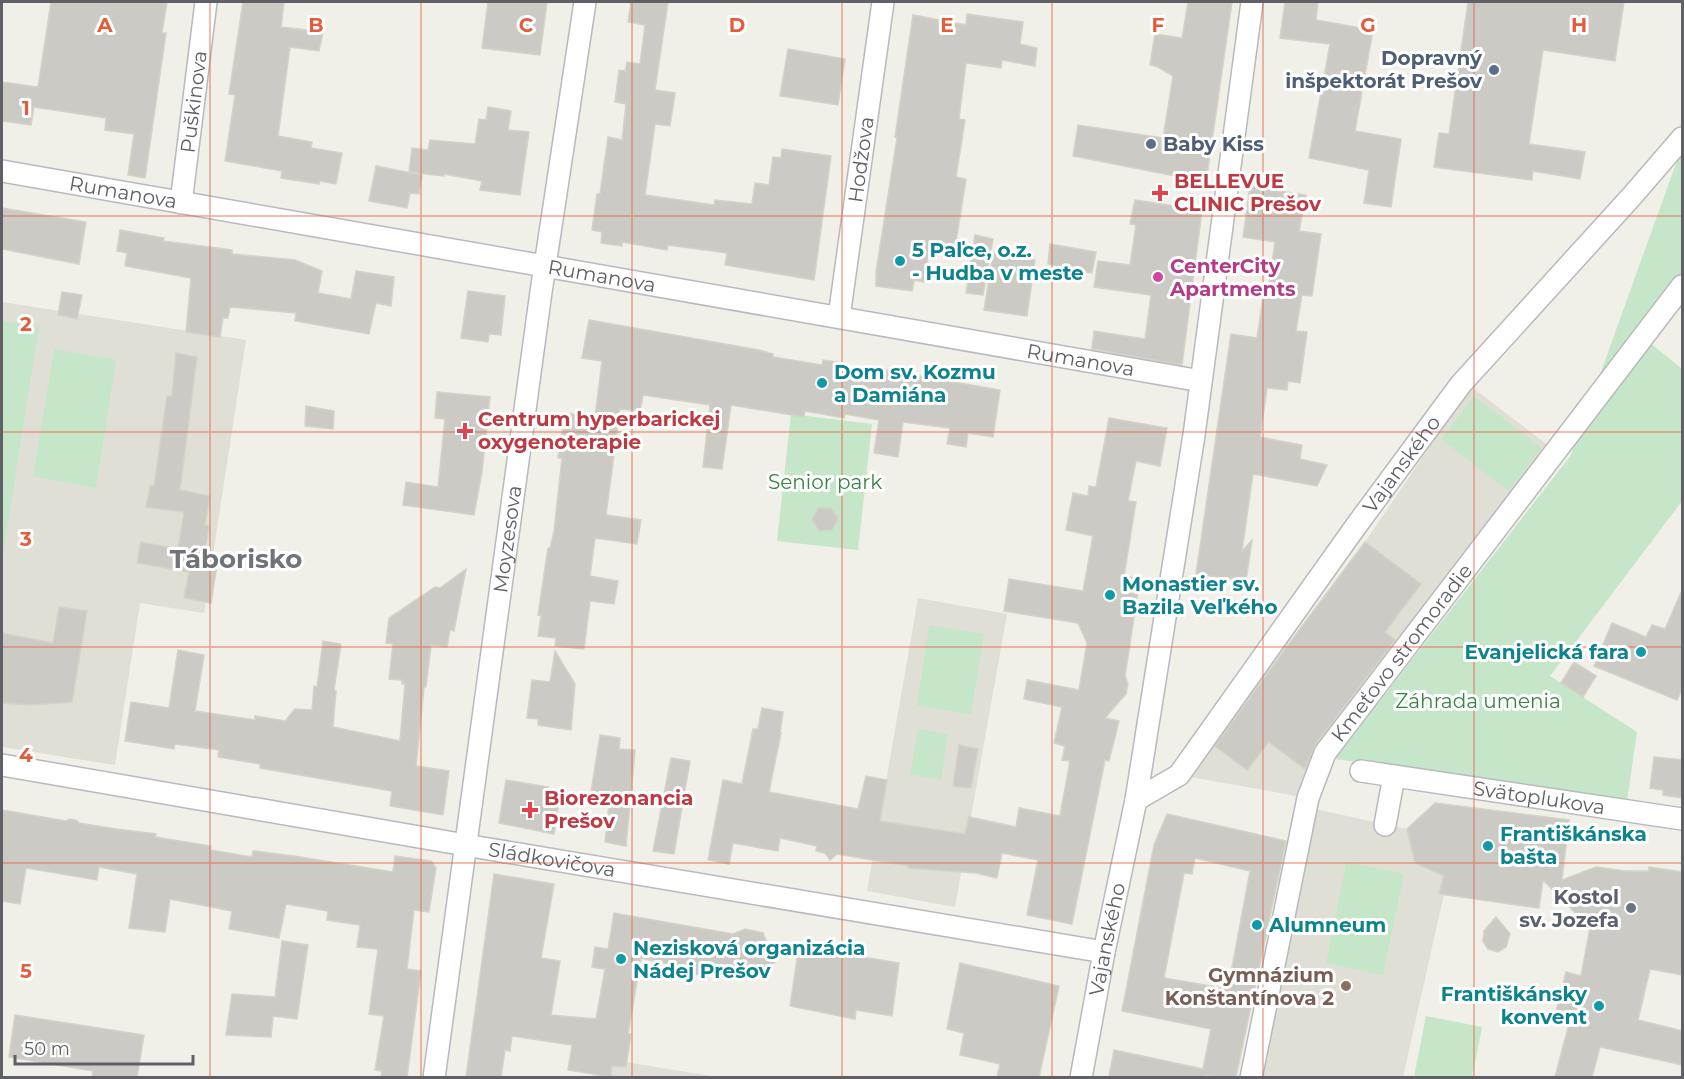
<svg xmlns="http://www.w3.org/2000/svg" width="1684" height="1079" viewBox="0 0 1684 1079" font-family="Montserrat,sans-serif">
	<rect width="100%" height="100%" fill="#f0efe8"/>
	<!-- education -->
	<g fill="#e0dfd6">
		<polygon points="2,302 246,340 204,613 140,603 115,765 2,747"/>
		<polygon points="1473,388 1549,446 1325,753 1308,798 1190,777 1365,542 1437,436"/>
		<polygon points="918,598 1007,614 955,907 867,891"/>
		<polygon points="1306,807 1407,829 1415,863 1444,876 1444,894 1403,1077 1251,1078"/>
		<polygon points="596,1057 717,1077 592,1078"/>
	</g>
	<!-- green -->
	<g fill="#c5e6c9">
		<polygon points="1682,155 1682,289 1644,338 1682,369 1682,501 1550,676 1637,732 1627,801 1335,759 1571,455 1678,158"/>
		<polygon points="2,321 39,326 2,561"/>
		<polygon points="54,349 116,360 96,488 33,476"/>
		<polygon points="1474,396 1542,448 1508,491 1441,439"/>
		<polygon points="791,414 872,424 858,550 777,541"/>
		<polygon points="929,625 984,634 971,714 917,706"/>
		<polygon points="918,729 948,734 941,780 910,774"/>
		<polygon points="1346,862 1404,874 1383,975 1326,963"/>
		<polygon points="1426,1016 1482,1027 1472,1077 1414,1077"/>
	</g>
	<!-- building -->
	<g fill="#cccac4" stroke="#d5d2c6" stroke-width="1.5" fill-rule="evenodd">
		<polygon points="51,2 167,2 162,33 166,33 145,178 128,175 134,134 105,130 106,118 34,107 31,125 2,121 2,82 38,87"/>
		<polygon points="243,2 284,2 281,27 323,32 319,51 290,47 278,136 312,142 311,148 342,153 336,184 320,181 319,184 281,178 282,171 225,161 235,95 229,94"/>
		<polygon points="488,2 547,2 540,55 482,48"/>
		<polygon points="631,2 668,2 655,90 675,93 670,126 655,124 645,195 714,205 715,200 752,204 755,183 769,185 773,157 781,158 782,149 831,156 814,280 725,265 727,253 668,245 667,250 622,242 622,246 601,243 602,232 592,230 597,194 600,194 608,137 622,140 626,104 615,102 619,70 625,71 627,62 640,64 645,25 628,22"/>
		<polygon points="1188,2 1232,2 1206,182 1073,156 1078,125 1163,138 1173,76 1158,67 1150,65 1155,34 1182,38"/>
		<polygon points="1285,2 1318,2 1316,20 1373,30 1355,131 1401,139 1391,207 1364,203 1369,170 1309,158 1330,44 1280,38"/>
		<polygon points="1468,2 1624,2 1615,61 1543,50 1529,144 1585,152 1580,179 1533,171 1532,180 1434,167 1439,133 1449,134"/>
		<polygon points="967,14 1023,22 1020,44 1037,48 1035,66 1002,60 1001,68 966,63 959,119 965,120 956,177 966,179 955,248 930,244 924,282 914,280 912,291 876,286 876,272 897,138 895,137 913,15 966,25"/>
		<polygon points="788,49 845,59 838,105 780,96"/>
		<polygon points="488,107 511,111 508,130 529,132 520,195 480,190 482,181 444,174 444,176 409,172 412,148 428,150 430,140 475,144 479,119 486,120"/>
		<polygon points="376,166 422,175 419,194 410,193 407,208 369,201"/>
		<polygon points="1250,186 1306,195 1299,231 1321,234 1312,296 1302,295 1296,331 1307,332 1300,383 1288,381 1287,390 1267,388 1260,437 1302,445 1300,459 1327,465 1317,486 1253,474 1242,551 1252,540 1246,581 1196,574 1231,334 1257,338 1265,284 1269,284 1275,242 1243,237"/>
		<polygon points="1135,200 1202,210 1182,365 1092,349 1094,331 1145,339 1151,295 1094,287 1098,261 1130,265 1136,225 1130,224"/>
		<polygon points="2,208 86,222 79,264 2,249"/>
		<polygon points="120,230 164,238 163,241 232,250 232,254 295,260 322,271 318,293 351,299 356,271 394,277 391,306 376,303 369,334 295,321 296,313 230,307 228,318 223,318 220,337 186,332 191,278 125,266 127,253 117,251"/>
		<polygon points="975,235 993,239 983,295 966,293"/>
		<polygon points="1050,244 1096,252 1092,273 1048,264"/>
		<polygon points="993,253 1035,260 1027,316 984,310"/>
		<polygon points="468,291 505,296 501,335 489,334 488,342 461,338"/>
		<polygon points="62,292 82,295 77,319 58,315"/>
		<polygon points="589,320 759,350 773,354 773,357 822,365 823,360 844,363 843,368 886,376 887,370 1000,390 993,437 968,433 966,447 947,444 950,428 903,422 898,457 874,453 879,420 845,414 844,418 805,411 804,417 731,405 722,469 703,467 710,405 643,395 640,411 620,409 606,515 641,520 637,544 595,538 590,576 618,581 614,604 590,601 584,649 555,646 556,638 538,636 541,616 538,615 548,548 550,548 554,531 562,458 558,458 565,413 595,417 602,361 582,358"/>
		<polygon points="176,353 197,357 180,490 210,496 205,525 209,526 203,562 217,565 211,603 184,598 189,572 137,563 141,542 178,549 184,512 146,507 150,486 154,486 167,396 172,396"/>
		<polygon points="437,392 490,397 482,472 474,515 403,505 406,482 438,487 445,419 435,418"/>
		<polygon points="306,406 334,411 333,429 305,426"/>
		<polygon points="1109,418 1167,428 1160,466 1136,461 1128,501 1136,502 1124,576 1140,579 1125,676 1128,684 1126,694 1105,718 1119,721 1109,761 1105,760 1072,924 1027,915 1038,860 1002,853 997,878 976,873 908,868 908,866 837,854 830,860 825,853 816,851 817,846 780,838 778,851 733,843 729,864 708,860 723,780 742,784 753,729 758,729 762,708 783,712 780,733 781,733 769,792 858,809 866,776 887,780 880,821 965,834 969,817 1016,827 1019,808 1060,816 1070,761 1062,760 1065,746 1054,743 1062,707 1024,699 1027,680 1079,690 1087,643 1078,623 1004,611 1009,579 1083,591 1093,536 1066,530 1073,493 1088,496 1089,486 1096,487"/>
		<polygon points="818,508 831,508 838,518 832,530 819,531 812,520"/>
		<polygon points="1365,542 1421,584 1385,632 1395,640 1315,745 1305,769 1269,742 1247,770 1215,746 1282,653"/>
		<polygon points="466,569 454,631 450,630 447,647 431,645 426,687 424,687 416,766 449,771 443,815 390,806 392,791 260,768 260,764 218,757 219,750 175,744 174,749 125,741 131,702 169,708 178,650 204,655 195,711 255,720 255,716 285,721 295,709 312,710 314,686 317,687 323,641 341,644 334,690 336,691 333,727 400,741 405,684 402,684 402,680 389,679 393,644 386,643 389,618 435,587 440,588"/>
		<polygon points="1683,588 1683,686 1677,700 1594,666 1612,623 1646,637 1652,625 1665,629"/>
		<polygon points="59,607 87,611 72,702 30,705 2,703 2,633 53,643"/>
		<polygon points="555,651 575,684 571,730 538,725 538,719 527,718 532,680 550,682"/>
		<polygon points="1574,662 1596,676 1583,697 1561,683"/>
		<polygon points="600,735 620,738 619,749 635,750 626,846 605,842 610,795 591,792"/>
		<polygon points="959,745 978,749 971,788 953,786"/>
		<polygon points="1654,757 1683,760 1683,798 1663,795 1663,790 1650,788"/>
		<polygon points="671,758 690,761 674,854 653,851"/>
		<polygon points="506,780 548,787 547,792 553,793 552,799 559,801 554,834 499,823"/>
		<polygon points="1435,803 1569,820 1562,880 1596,867 1626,871 1649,871 1649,867 1683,872 1683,975 1650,969 1638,1020 1683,1031 1683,1065 1600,1047 1592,1077 1555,1077 1570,1020 1555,1016 1566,972 1581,976 1590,928 1543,880 1539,908 1439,894 1444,876 1415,863 1407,829"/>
		<polygon points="2,810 66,821 69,819 76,820 79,823 116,829 156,834 155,837 211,846 210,850 252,857 253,851 294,856 393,872 395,856 431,861 436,868 429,912 414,910 407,969 421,971 407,1077 381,1077 382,1071 375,1070 384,1016 369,1014 378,949 357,947 360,925 327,920 328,911 286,904 279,938 229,929 232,911 170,899 165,932 129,928 137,874 99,867 97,880 26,868 20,904 2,901"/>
		<path d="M1167 814 1286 841 1236 1077H1217L1204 1075V1077H1109L1114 1050 1203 1069 1211 1029 1122 1011 1154 845ZM1195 858 1250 871 1228 989 1164 978 1184 873 1192 874Z"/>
		<polygon points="494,874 554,884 541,958 560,961 551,1015 596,1019 605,969 592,967 595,947 608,949 614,913 733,934 745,929 763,933 775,962 753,977 710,969 708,977 677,970 677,966 641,958 628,1034 631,1034 626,1067 612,1066 611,1077 568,1070 572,1045 512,1036 510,1051 505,1050 501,1077 466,1077"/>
		<polygon points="1496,917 1510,934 1506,947 1498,952 1488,949 1483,941 1484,931"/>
		<polygon points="282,941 308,945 297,1019 273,1016 271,1037 226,1035 232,994 275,997"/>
		<polygon points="799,946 899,963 892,1016 856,1010 855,1019 790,1006"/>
		<polygon points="960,963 1059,986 1039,1077 997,1077 1000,1064 960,1055 964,1033 947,1029"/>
		<polygon points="15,1015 144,1035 137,1077 92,1077 93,1071 9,1057"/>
	</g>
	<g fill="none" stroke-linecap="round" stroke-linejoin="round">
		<defs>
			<g id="street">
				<path id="s1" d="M2 171 1201 381"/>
				<path id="s2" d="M181 203 206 2"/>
				<path id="s3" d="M839 317 883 2"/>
				<path id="s4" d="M2 765 483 848 1104 952"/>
				<path id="s5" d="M1361 771 1682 819"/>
				<path id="s6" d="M1136 800 1179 775 1356 526 1461 384 1632 196 1682 138"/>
				<polyline points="1385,825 1394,776"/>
				<path id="s7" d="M434 1078 541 292 585 2"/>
				<path id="s8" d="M1081 1078 1104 952 1136 800 1194 435 1252 2"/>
				<path id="s9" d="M1251 1078 1308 798 1325 753 1682 286"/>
			</g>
		</defs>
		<!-- street casing -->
		<use href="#street" stroke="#b7b9bd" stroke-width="24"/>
		<!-- street -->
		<use href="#street" stroke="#fff" stroke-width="21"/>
	</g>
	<!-- grid -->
	<path fill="none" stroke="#e35c3b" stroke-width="1.5" stroke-opacity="0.55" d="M210 2V1078M421 2V1078M632 2V1078M842 2V1078M1052 2V1078M1263 2V1078M1474 2V1078M2 216H1682M2 432H1682M2 647H1682M2 863H1682"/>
	<!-- markers -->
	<g fill="#5c6f8a" stroke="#fff" stroke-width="2">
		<circle cx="1494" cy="70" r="6"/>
		<circle cx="1151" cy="144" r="6"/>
	</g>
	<g fill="#e0444e" stroke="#fff" stroke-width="2">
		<path d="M1157 184h6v6h6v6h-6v6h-6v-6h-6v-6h6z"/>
		<path d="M462 422h6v6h6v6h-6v6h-6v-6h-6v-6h6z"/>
		<path d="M527 801h6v6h6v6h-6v6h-6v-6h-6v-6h6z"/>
	</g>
	<g fill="#0f9aa8" stroke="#fff" stroke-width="2">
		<circle cx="900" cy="261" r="6"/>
		<circle cx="822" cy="383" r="6"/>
		<circle cx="1110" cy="595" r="6"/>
		<circle cx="1641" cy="652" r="6"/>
		<circle cx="1488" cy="846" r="6"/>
		<circle cx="1257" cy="925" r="6"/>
		<circle cx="621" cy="959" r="6"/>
		<circle cx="1599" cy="1006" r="6"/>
	</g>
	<circle fill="#d1479c" stroke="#fff" stroke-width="2" cx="1158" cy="277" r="6"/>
	<circle fill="#6b7280" stroke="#fff" stroke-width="2" cx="1631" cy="908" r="6"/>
	<circle fill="#8d6e63" stroke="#fff" stroke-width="2" cx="1346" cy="986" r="6"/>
	<g text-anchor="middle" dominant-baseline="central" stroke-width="6" stroke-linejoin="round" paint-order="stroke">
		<!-- service labels -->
		<g font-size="20" font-weight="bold" fill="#4e5e75" stroke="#fff" text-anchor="end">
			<text x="1482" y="58">Dopravný<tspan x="1482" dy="23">inšpektorát Prešov</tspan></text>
			<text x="1163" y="144" text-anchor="start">Baby Kiss</text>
		</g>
		<!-- street labels -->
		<g font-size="20" fill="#5f6167" stroke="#fff">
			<text stroke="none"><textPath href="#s2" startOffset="102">Puškinova</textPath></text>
			<text stroke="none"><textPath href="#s3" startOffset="159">Hodžova</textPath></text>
			<text stroke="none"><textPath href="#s1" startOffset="123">Rumanova</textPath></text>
			<text stroke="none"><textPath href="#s1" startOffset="609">Rumanova</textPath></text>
			<text stroke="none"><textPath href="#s1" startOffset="1095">Rumanova</textPath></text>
			<text stroke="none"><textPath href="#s6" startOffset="432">Vajanského</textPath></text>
			<text stroke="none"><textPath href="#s7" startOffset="544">Moyzesova</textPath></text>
			<text stroke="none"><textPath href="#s9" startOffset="460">Kmeťovo stromoradie</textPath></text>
			<text stroke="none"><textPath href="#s5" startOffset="180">Svätoplukova</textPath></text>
			<text stroke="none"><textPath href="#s4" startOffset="558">Sládkovičova</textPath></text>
			<text stroke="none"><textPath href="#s8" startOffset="141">Vajanského</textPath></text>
		</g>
		<!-- health labels -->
		<g font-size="20" font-weight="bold" fill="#be3a42" stroke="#fff" text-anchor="start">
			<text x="1174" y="181">BELLEVUE<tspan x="1174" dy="23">CLINIC Prešov</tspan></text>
			<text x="478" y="419">Centrum hyperbarickej<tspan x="478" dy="23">oxygenoterapie</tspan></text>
			<text x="544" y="798">Biorezonancia<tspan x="544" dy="23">Prešov</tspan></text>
		</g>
		<!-- culture labels -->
		<g font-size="20" font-weight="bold" fill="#0d838f" stroke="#fff" text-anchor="start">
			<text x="912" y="250">5 Paľce, o.z.<tspan x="912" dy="23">- Hudba v meste</tspan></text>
			<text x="834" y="372">Dom sv. Kozmu<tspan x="834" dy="23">a Damiána</tspan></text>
			<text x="1122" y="584">Monastier sv.<tspan x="1122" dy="23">Bazila Veľkého</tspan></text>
			<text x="1629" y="652" text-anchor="end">Evanjelická fara</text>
			<text x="1500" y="834">Františkánska<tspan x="1500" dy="23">bašta</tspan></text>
			<text x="1269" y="925">Alumneum</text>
			<text x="633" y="948">Nezisková organizácia<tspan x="633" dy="23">Nádej Prešov</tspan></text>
			<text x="1587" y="994" text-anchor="end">Františkánsky<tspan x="1587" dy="23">konvent</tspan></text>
		</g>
		<!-- hotel labels -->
		<g font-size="20" font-weight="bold" fill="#b23c85" stroke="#fff" text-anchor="start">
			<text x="1170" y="266">CenterCity<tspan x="1170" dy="23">Apartments</tspan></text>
		</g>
		<!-- park labels -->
		<g font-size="20" fill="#398445" stroke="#fff">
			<text x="825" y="482">Senior park</text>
			<text x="1478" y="701">Záhrada umenia</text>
		</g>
		<!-- worship labels -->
		<g font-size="20" font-weight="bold" fill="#5b616d" stroke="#fff" text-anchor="end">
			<text x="1619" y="897">Kostol<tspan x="1619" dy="23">sv. Jozefa</tspan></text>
		</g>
		<!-- education labels -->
		<g font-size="20" font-weight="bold" fill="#785e54" stroke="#fff" text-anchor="end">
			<text x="1334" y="975">Gymnázium<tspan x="1334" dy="23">Konštantínova 2</tspan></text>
		</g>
		<!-- district labels -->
		<g font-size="26" font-weight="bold" fill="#707379" stroke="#fff">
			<text x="236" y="559">Táborisko</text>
		</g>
	</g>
	<g font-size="20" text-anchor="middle" font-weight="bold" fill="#e35c3b" stroke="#fff" stroke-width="6" stroke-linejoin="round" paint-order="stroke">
		<text x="105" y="32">A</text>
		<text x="316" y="32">B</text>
		<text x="526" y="32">C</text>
		<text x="737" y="32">D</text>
		<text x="947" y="32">E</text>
		<text x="1158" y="32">F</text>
		<text x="1368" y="32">G</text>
		<text x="1579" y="32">H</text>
		<text x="26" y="115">1</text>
		<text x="26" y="331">2</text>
		<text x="26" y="546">3</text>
		<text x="26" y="762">4</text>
		<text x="26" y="978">5</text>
	</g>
	<!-- border -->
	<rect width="1684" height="1079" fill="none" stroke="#5f6167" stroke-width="6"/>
	<!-- scale -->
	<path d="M15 1055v9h178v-9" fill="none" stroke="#5f6167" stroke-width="3"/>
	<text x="24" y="1055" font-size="18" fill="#5f6167" stroke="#ffffff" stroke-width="4.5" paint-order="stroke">50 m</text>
</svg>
